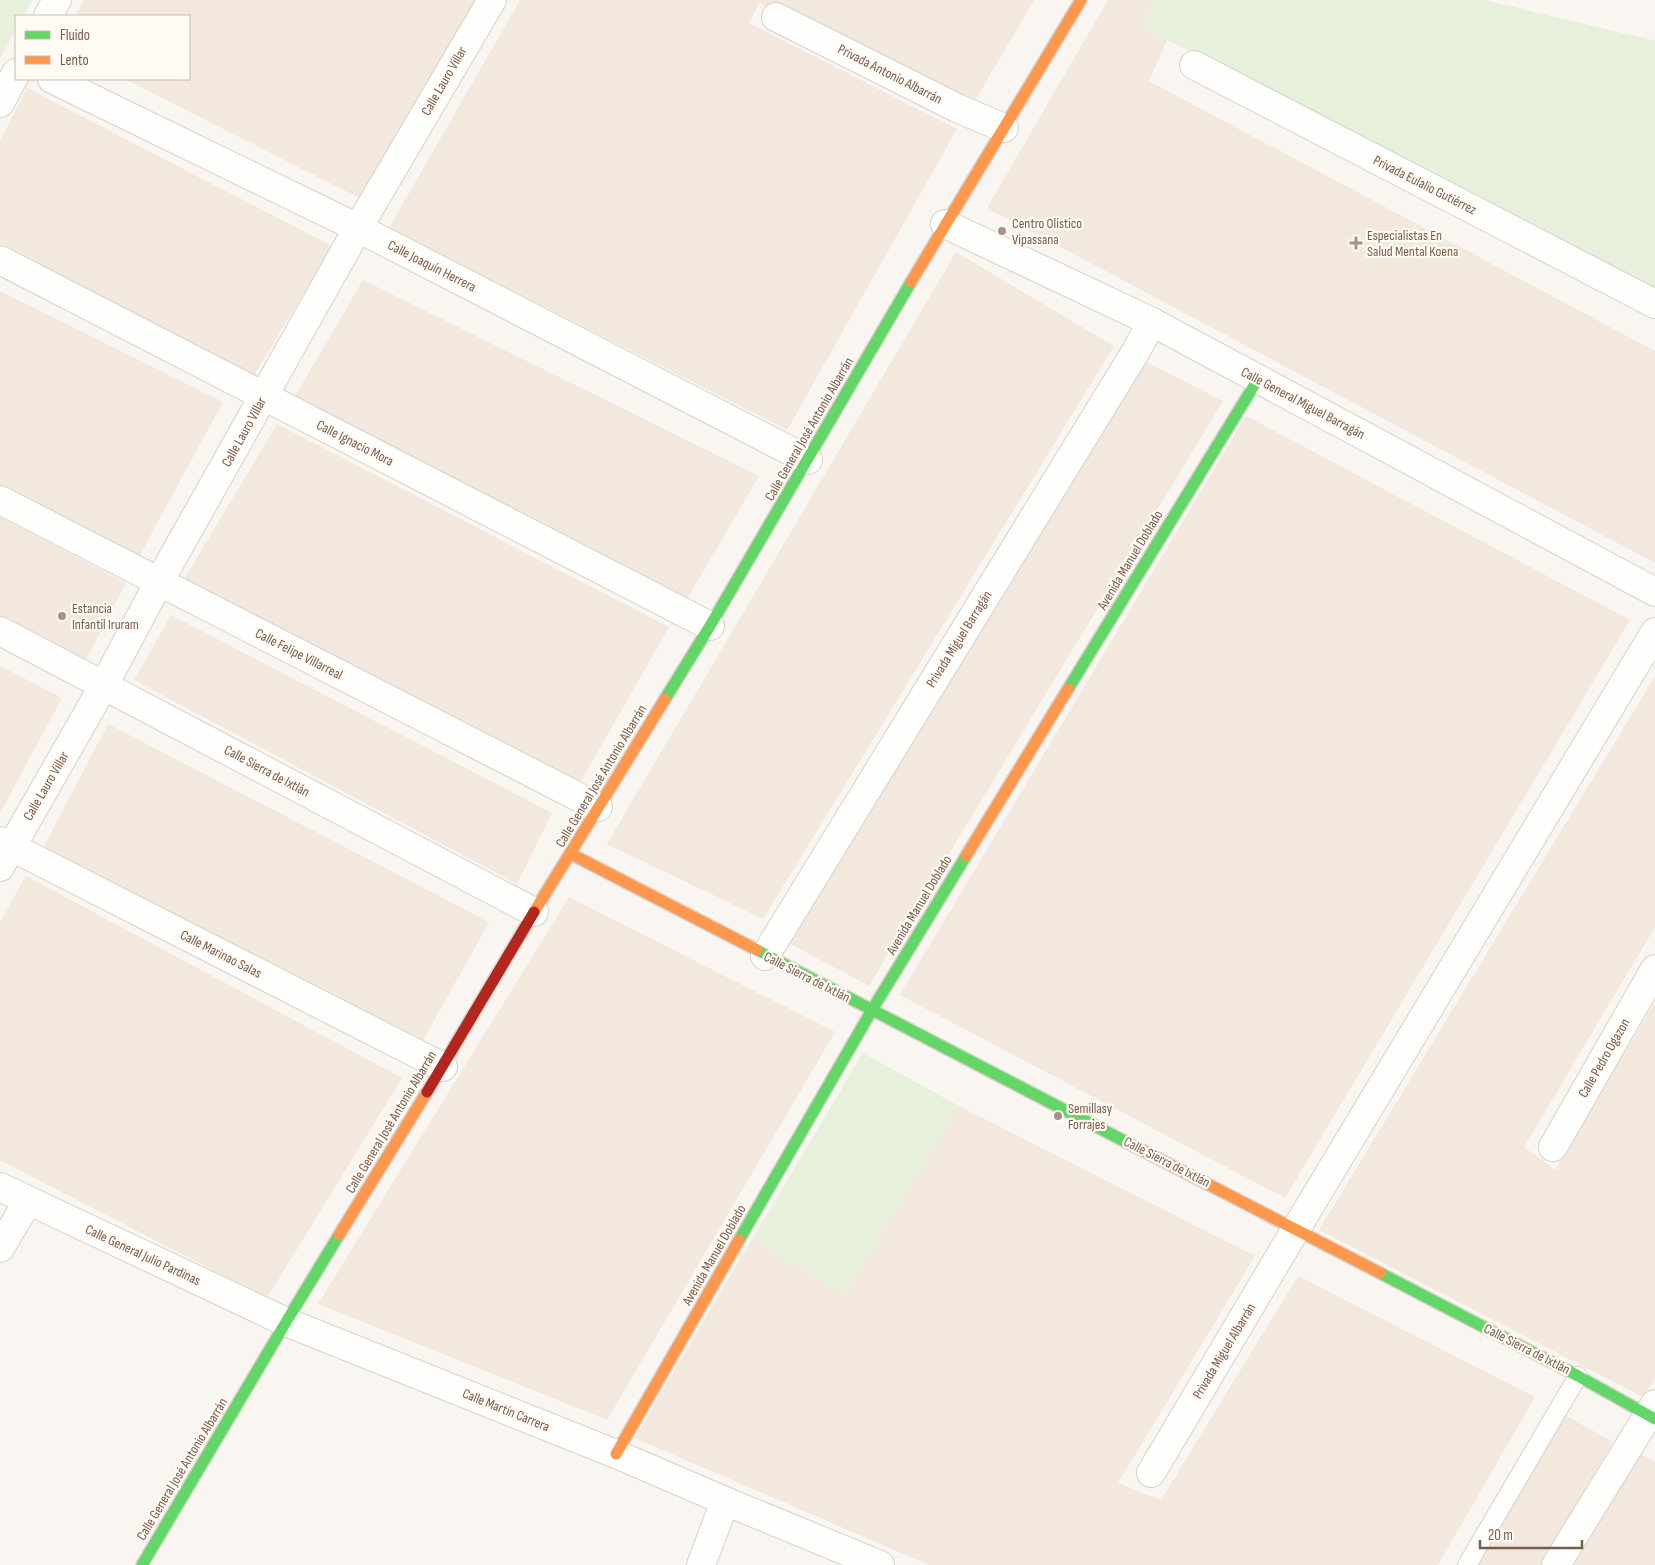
<svg xmlns="http://www.w3.org/2000/svg" width="1655" height="1565" viewBox="0 0 1655 1565" font-family="'Sofia Sans Condensed',sans-serif">
	<rect width="100%" height="100%" fill="#f9f5f0"/>
	<!-- residential -->
	<g fill="#f2e8de">
		<polygon points="84,0 476,0 365,201 125,79 189,79 189,16 76,16"/>
		<polygon points="520,0 1034,0 973,104 759,3 749,23 957,129 787,430 389,228"/>
		<polygon points="1108,0 1154,0 1140,26 1167,40 1149,81 1655,351 1655,563 987,208"/>
		<polygon points="27,88 332,246 252,379 0,243 0,141"/>
		<polygon points="956,252 1114,346 763,919 607,844"/>
		<polygon points="363,280 759,476 684,604 290,405"/>
		<polygon points="0,291 223,402 136,562 0,492"/>
		<polygon points="1140,359 1223,401 869,986 785,941"/>
		<polygon points="1246,416 1630,620 1285,1198 900,995"/>
		<polygon points="277,424 669,627 576,790 182,583"/>
		<polygon points="0,517 126,583 84,663 0,618"/>
		<polygon points="171,615 552,813 517,884 134,680"/>
		<polygon points="0,666 62,698 0,813"/>
		<polygon points="1655,676 1655,927 1524,1147 1555,1170 1655,1002 1655,1378 1643,1397 1319,1230"/>
		<polygon points="108,724 489,922 417,1051 42,850"/>
		<polygon points="26,876 402,1078 267,1298 0,1160 0,922"/>
		<polygon points="569,897 835,1032 607,1420 318,1304"/>
		<polygon points="959,1106 1255,1256 1118,1483 1161,1500 1298,1276 1535,1397 1438,1565 929,1565 635,1438 752,1239 844,1295"/>
		<polygon points="1561,1413 1613,1442 1541,1565 1473,1565"/>
		<polygon points="1637,1451 1655,1462 1655,1565 1569,1565"/>
	</g>
	<!-- green -->
	<g fill="#e7f0db">
		<polygon points="0,0 32,0 23,16 16,16 16,29 0,58"/>
		<polygon points="1154,0 1485,0 1655,41 1655,288 1140,26"/>
		<polygon points="863,1053 959,1106 844,1295 752,1239"/>
	</g>
	<g fill="none" stroke-linecap="round" stroke-linejoin="round">
		<defs>
			<polyline id="lane" points="1467,1565 1578,1376"/>
			<g id="street">
				<polyline points="48,16 57,0"/>
				<polyline points="776,17 957,108 1004,128"/>
				<polyline points="1194,65 1655,304"/>
				<polyline points="52,79 358,228 808,460"/>
				<polyline points="0,103 16,73"/>
				<polyline points="945,224 1152,322 1655,592"/>
				<polyline points="0,260 710,626"/>
				<polyline points="0,500 598,807"/>
				<polyline points="0,631 534,912"/>
				<polyline points="0,841 443,1067"/>
				<polyline points="0,867 104,685 159,582 358,228 492,0"/>
				<polyline points="765,956 1136,351 1152,322"/>
				<polyline points="1553,1147 1655,969"/>
				<polyline points="0,1187 286,1322 616,1454 725,1501 880,1565"/>
				<polyline points="0,1248 28,1201"/>
				<polyline points="1151,1473 1296,1229 1655,632"/>
				<polyline points="701,1565 725,1501"/>
				<polyline points="1556,1565 1655,1404"/>
			</g>
			<g id="fast">
				<polyline points="1068,689 1258,379"/>
				<polyline points="665,699 710,626 911,282"/>
				<polyline points="757,950 1128,1143"/>
				<polyline points="739,1240 872,1010 966,856"/>
				<polyline points="1380,1273 1578,1376 1655,1419"/>
				<polyline points="142,1565 286,1322 339,1235"/>
			</g>
			<g id="slow">
				<polyline points="911,282 1081,0"/>
				<polyline points="571,854 757,950"/>
				<polyline points="966,856 1068,689"/>
				<polyline points="534,912 665,699"/>
				<polyline points="1128,1143 1380,1273"/>
				<polyline points="339,1235 427,1092"/>
				<polyline points="616,1454 739,1240"/>
			</g>
			<polyline id="jam" points="427,1092 534,912"/>
		</defs>
		<!-- lane casing -->
		<use href="#lane" stroke="#d7d1cb" stroke-width="20"/>
		<!-- street casing -->
		<use href="#street" stroke="#d7d1cb" stroke-width="30"/>
		<!-- fast casing -->
		<use href="#fast" stroke="#d9d2cb" stroke-width="14"/>
		<!-- slow casing -->
		<use href="#slow" stroke="#d9d2cb" stroke-width="14"/>
		<!-- jam casing -->
		<use href="#jam" stroke="#d9d2cb" stroke-width="14"/>
		<!-- lane -->
		<use href="#lane" stroke="#fefefd" stroke-width="18"/>
		<!-- street -->
		<use href="#street" stroke="#fefefd" stroke-width="28"/>
		<!-- fast -->
		<use href="#fast" stroke="#63d668" stroke-width="11"/>
		<!-- slow -->
		<use href="#slow" stroke="#ff974d" stroke-width="11"/>
		<!-- jam -->
		<use href="#jam" stroke="#b3261e" stroke-width="11"/>
	</g>
	<!-- markers -->
	<g fill="#a69286" stroke="#fffaf3" stroke-width="2">
		<circle cx="1002" cy="231" r="5"/>
		<path d="M1353.5 235.5h5v5h5v5h-5v5h-5v-5h-5v-5h5z"/>
		<circle cx="62" cy="616" r="5"/>
		<circle cx="1058" cy="1116" r="5"/>
	</g>
	<g text-anchor="middle" dominant-baseline="central" stroke-width="4.5" stroke-linejoin="round" paint-order="stroke">
		<!-- street labels -->
		<g font-size="14" fill="#7a5c4d" stroke="#fffaf3">
			<text transform="translate(890 74) rotate(27)">Privada Antonio Albarrán</text>
			<text transform="translate(444 81) rotate(-60)">Calle Lauro Villar</text>
			<text transform="translate(1425 185) rotate(27)">Privada Eulalio Gutiérrez</text>
			<text transform="translate(432 266) rotate(27)">Calle Joaquín Herrera</text>
			<text transform="translate(1303 403) rotate(28)">Calle General Miguel Barragán</text>
			<text transform="translate(809 429) rotate(-60)">Calle General José Antonio Albarrán</text>
			<text transform="translate(244 432) rotate(-61)">Calle Lauro Villar</text>
			<text transform="translate(355 443) rotate(27)">Calle Ignacio Mora</text>
			<text transform="translate(1130 560) rotate(-59)">Avenida Manuel Doblado</text>
			<text transform="translate(959 639) rotate(-58)">Privada Miguel Barragán</text>
			<text transform="translate(299 654) rotate(27)">Calle Felipe Villarreal</text>
			<text transform="translate(267 771) rotate(28)">Calle Sierra de Ixtlán</text>
			<text transform="translate(601 776) rotate(-59)">Calle General José Antonio Albarrán</text>
			<text transform="translate(46 786) rotate(-60)">Calle Lauro Villar</text>
			<text transform="translate(919 905) rotate(-59)">Avenida Manuel Doblado</text>
			<text transform="translate(221 954) rotate(27)">Calle Marinao Salas</text>
			<text transform="translate(807 977) rotate(27)">Calle Sierra de Ixtlán</text>
			<text transform="translate(1604 1058) rotate(-60)">Calle Pedro Ogazon</text>
			<text transform="translate(391 1122) rotate(-59)">Calle General José Antonio Albarrán</text>
			<text transform="translate(1167 1162) rotate(27)">Calle Sierra de Ixtlán</text>
			<text transform="translate(143 1255) rotate(25)">Calle General Julio Pardinas</text>
			<text transform="translate(714 1255) rotate(-60)">Avenida Manuel Doblado</text>
			<text transform="translate(1527 1349) rotate(27)">Calle Sierra de Ixtlán</text>
			<text transform="translate(1224 1351) rotate(-59)">Privada Miguel Albarrán</text>
			<text transform="translate(506 1410) rotate(22)">Calle Martín Carrera</text>
			<text transform="translate(182 1469) rotate(-59)">Calle General José Antonio Albarrán</text>
		</g>
		<!-- poi labels -->
		<g font-size="14" fill="#7a5c4d" stroke="#fffaf3" text-anchor="start">
			<text x="1012" y="223">Centro Olistico<tspan x="1012" dy="16">Vipassana</tspan></text>
			<text x="1367" y="235">Especialistas En<tspan x="1367" dy="16">Salud Mental Koena</tspan></text>
			<text x="72" y="608">Estancia<tspan x="72" dy="16">Infantil Iruram</tspan></text>
			<text x="1068" y="1108">Semillasy<tspan x="1068" dy="16">Forrajes</tspan></text>
		</g>
	</g>
	<!-- legend -->
	<rect x="15" y="15" width="175" height="65" fill="#fffaf3" stroke="#cabbb1"/>
	<rect x="25" y="31" width="25" height="8" fill="#63d668" stroke="#cabbb1"/>
	<text x="60" y="40" font-size="15" fill="#7a5c4d">Fluido</text>
	<rect x="25" y="56" width="25" height="8" fill="#ff974d" stroke="#cabbb1"/>
	<text x="60" y="65" font-size="15" fill="#7a5c4d">Lento</text>
	<!-- scale -->
	<path d="M1480 1540v8h102v-8" fill="none" stroke="#7a5c4d" stroke-width="2.5"/>
	<text x="1488" y="1540" font-size="15" fill="#7a5c4d" stroke="#fffaf3" stroke-width="4" paint-order="stroke">20 m</text>
</svg>
